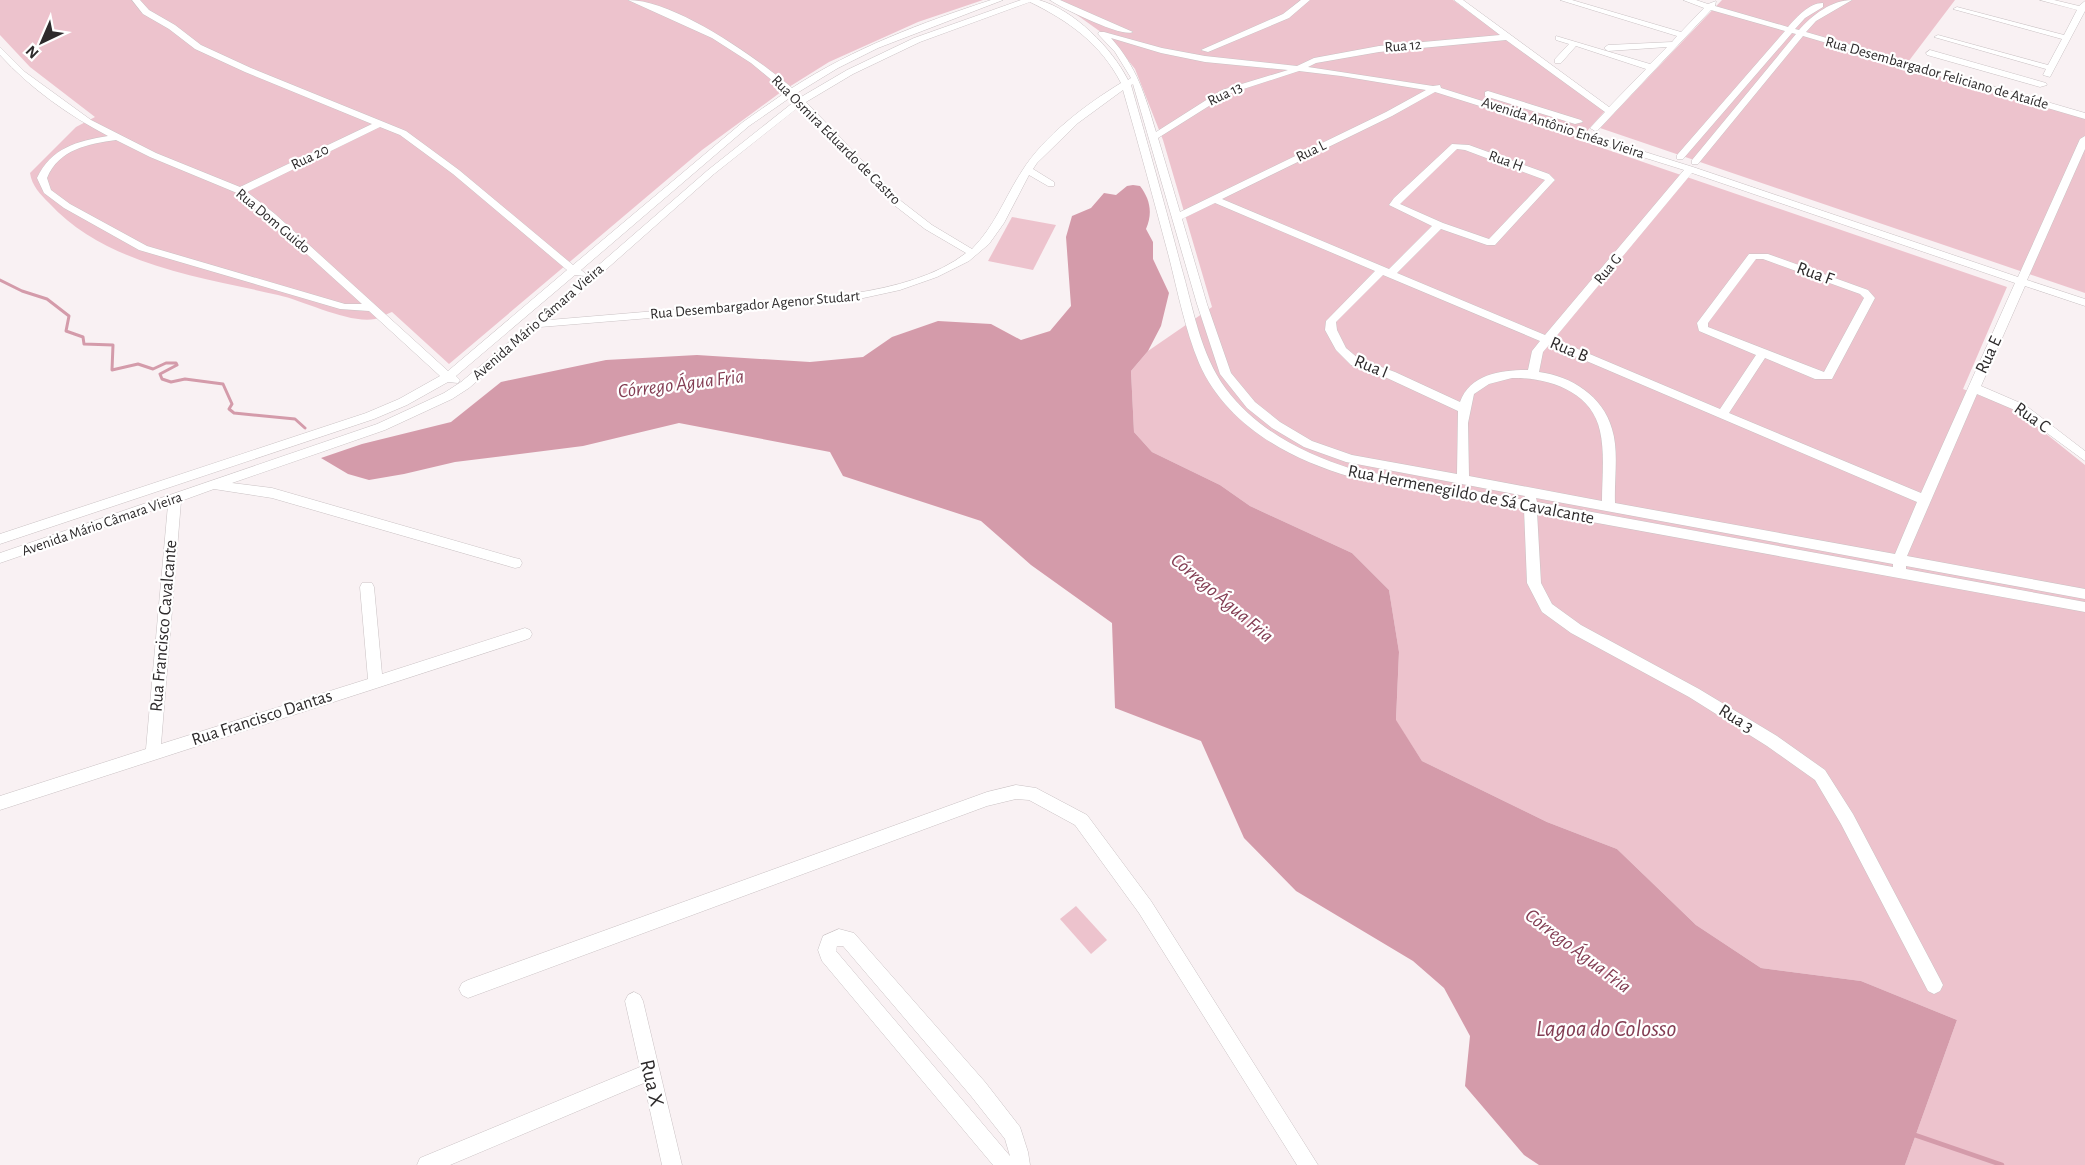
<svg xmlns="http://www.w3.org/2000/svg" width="2085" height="1165" viewBox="0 0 2085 1165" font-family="'Alegreya Sans',sans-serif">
	<rect width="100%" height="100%" fill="#f9f1f3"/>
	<!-- green -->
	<g fill="#edc3cd">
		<path d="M0 0H983L918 22 829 62 781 92 702 150 449 364 392 312C387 314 380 318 375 319 349 324 305 301 278 295 200 277 106 265 49 203 40 194 32 186 30 173L76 127 95 117 30 67 0 35Z"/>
		<polygon points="1056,0 1453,0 1605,111 1579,140 2007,287 1963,389 2015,409 2085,465 2085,1165 1905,1165 1957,1020 1861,981 1761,968 1696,925 1617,849 1547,822 1422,761 1396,721 1399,652 1389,590 1352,553 1250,506 1220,485 1152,452 1134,432 1131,371 1148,351 1212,307 1163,140 1135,69 1112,40"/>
		<polygon points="1722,0 1955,0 1905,66 2085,118 2085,293 1600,128"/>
		<polygon points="1012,217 1056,225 1033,270 988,261"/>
		<polygon points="1076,906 1107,940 1091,954 1060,919"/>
	</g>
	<!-- water -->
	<path fill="#d49baa" d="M1133 185 1140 186C1150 199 1153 213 1146 229L1153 242V259L1169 293 1161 326 1148 351 1131 371 1134 432 1152 452 1220 485 1250 506 1352 553 1389 590 1399 652 1396 720 1422 761 1547 822 1617 849 1696 925 1761 968 1861 981 1957 1020 1905 1165H1539L1524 1155 1465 1086 1470 1036 1444 988 1413 961 1296 891 1244 838 1201 741 1115 708 1112 623 1031 565 981 521 843 476 830 452 679 423 583 446 455 462 404 474 369 480 348 474 321 458 362 444 451 422 501 382 606 360 697 355 810 362 863 357 892 337 938 321 991 324 1021 340 1050 331 1071 306 1066 237 1072 216 1091 208 1104 193 1116 195 1127 186Z"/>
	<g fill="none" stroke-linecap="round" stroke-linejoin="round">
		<!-- stream-far1 -->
		<polyline stroke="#d49baa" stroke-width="3" points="0,280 22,291 47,299 69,316 66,331 83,337 84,344 113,345 112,370 138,364 153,369 166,363 176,363 177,365 160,374 162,379 171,382 185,379 223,384 232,404 229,409 234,413 295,419 305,428"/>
		<!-- stream -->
		<polyline stroke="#d49baa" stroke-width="4.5" points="1912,1134 2002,1165"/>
		<defs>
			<g id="minor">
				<path d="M132 0H140L149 10 175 25 201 45 251 68 406 131 459 170 573 265 743 122 786 92 751 63 712 38 628 0C675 0 757 58 792 88 854 48 921 23 991 0H1003L878 48 838 68 797 93 801 97 847 70 914 38 1021 0C1026 0 1034 0 1039 0 1074 10 1112 48 1128 80L1131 78 1115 52 1098 34 1099 32H1104L1162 48 1205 56 1297 66 1314 58 1379 46 1500 35 1454 0H1463L1609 107 1646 69 1576 46 1561 63H1555V59L1569 44 1556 40V36L1650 64 1667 47 1608 51 1604 48 1608 45 1672 42 1677 36 1560 0H1572L1681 32 1704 8 1683 0H1696L1708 4 1716 1 1715 6 1788 27C1797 17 1809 3 1823 3V7L1805 18 1795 29 1799 30C1812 15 1832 0 1852 0L1816 21 1806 32 2085 113V119L1803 36 1698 164H1692V160L1796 34 1792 33 1683 159H1677V155L1785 31 1711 10 1598 130 1595 131 1590 128 1605 112 1506 40 1379 52 1316 63 1308 67 1433 86 1440 85 1441 88 1693 167 2018 277 2080 139 2085 136V149L2027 280 2085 299V306L2025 286 1981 386 2025 405 2085 451V461L2017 411 1977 394 1907 556 2085 589V599L1906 566V569L2085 602V612L1537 512 1541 583 1552 604 1581 625 1699 689 1777 736 1825 770 1853 814 1940 979 1943 985 1940 991 1934 994 1928 991 1841 824 1815 780 1767 746 1689 697 1571 633 1542 612 1527 583 1524 509 1351 477C1289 459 1226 425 1199 363 1185 329 1178 293 1169 257 1154 201 1139 145 1123 90L1078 123 1037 163 1033 169 1054 182V186H1048L1029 175 1004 223 989 244 969 261 937 277 900 290 845 302 540 327 469 388 452 399 385 430 232 483 272 488 515 558 520 559 522 563 520 567 515 568 272 498 214 489 181 501 161 744 368 679 360 587 362 583H372L374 587 382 674 525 628 530 630 532 634 530 638 525 640 0 810V796L146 749 168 505 0 563V553L377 424 444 393 461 382 533 322 708 170 795 101 791 97 749 126 581 270 586 274 585 276 575 275 456 376 460 380 458 383 448 382 407 405 374 419 0 544V534L366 413 399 399 440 376 369 311 340 309 139 250 64 208 44 193 37 178C51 148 77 141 108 136 68 115 30 88 0 55V47L25 72 91 120 156 153 240 187 372 124 245 72 195 49 169 29 143 14ZM1030 2C1069 21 1101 44 1121 83 1085 105 1044 136 1022 171 1005 197 995 226 972 249L932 225 901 201 806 102 853 74 920 42ZM1111 38 1161 53 1205 62 1288 70 1222 90 1156 132C1145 95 1137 67 1111 38ZM1299 71 1341 76 1426 90 1386 112 1180 212 1158 138 1228 94ZM1133 84 1197 304 1220 374 1247 408 1272 428 1304 447 1346 462 1525 496 1524 500 1352 469C1304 454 1257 430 1226 389 1200 354 1193 307 1181 266 1165 205 1148 145 1131 85ZM1435 92 1684 170 1545 335 1397 273 1441 229 1487 245H1495L1553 182 1555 180 1549 174 1469 145 1452 144 1394 198 1389 205 1432 226 1389 269 1222 199 1392 116ZM800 106 894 205 925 229 966 253C909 298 798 299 727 305 668 310 608 315 549 320L714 174ZM380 127 400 135 453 174 567 270 448 371 275 214 247 192ZM116 140 150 157 237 193 267 218 362 304H345L147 246 70 204 51 190 47 178C59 149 88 144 116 140ZM1457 149 1465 150 1545 180 1489 239 1443 223 1400 204ZM1692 173 2015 283 1921 493 1729 413 1765 358 1815 379H1832L1875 298 1868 290 1768 254H1749L1697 323 1699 331 1756 355 1720 409 1554 339ZM1215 203 1375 271 1326 321 1325 330 1336 350 1351 365 1387 378 1458 411 1457 474 1352 455 1312 441 1280 422 1255 402 1231 373 1207 304 1182 219ZM1756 259H1763L1860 294 1864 298 1824 372 1708 327V323ZM1383 275 1540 341 1532 351 1528 370C1501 370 1470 374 1460 402L1395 372 1359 359 1346 348 1337 330 1336 322ZM1549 345 1917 502 1895 554 1615 503C1614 479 1619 451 1612 429 1603 396 1571 376 1539 372L1543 352ZM1512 378C1547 377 1592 391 1600 431 1605 453 1602 478 1602 501L1469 476 1468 423 1474 394 1489 384ZM1536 498 1893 564V567L1537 502Z"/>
				<path d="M1050 0H1060L1133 32C1123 38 1061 8 1050 0Z"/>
				<polygon points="1301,0 1310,0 1289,18 1208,52 1201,50 1283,14"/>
				<polygon points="2040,0 2054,0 2079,6 2085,1 2085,11 2050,77 2043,75 2046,69 1934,37 1938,35 2048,65 2062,39 1953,9 1957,7 2064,35 2077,10"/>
				<polygon points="1930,50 2046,83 2047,85 2040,87 1927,55 1926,53"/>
				<polygon points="1488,91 1581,120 1583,122 1575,124 1485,96 1485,92"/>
				<polygon points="1016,785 1036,788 1087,815 1151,901 1318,1165 1297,1165 1139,913 1075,825 1029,800 1016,799 987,806 468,998 462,995 459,989 462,983 468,980 987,792"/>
				<path d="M839 929 854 933 985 1082 1020 1127 1028 1152 1030 1165H993L822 961 818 950 823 936ZM837 946H843L971 1096 1005 1139 1010 1156 836 951Z"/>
				<polygon points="634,992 640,995 643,1001 682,1165 662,1165 644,1083 450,1165 417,1165 420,1158 640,1067 625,1001 628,995"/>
			</g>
		</defs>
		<!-- minor casing -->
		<use href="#minor" stroke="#cac2c4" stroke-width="1"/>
		<!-- minor -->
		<use href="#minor" fill="#fff" fill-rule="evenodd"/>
	</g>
	<g text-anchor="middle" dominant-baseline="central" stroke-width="4.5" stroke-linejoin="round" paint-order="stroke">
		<!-- far-street labels -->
		<g font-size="15" fill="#2e2b2c" stroke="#fff">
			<text transform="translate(1403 46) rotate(-5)">Rua 12</text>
			<text transform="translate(1937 73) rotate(16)">Rua Desembargador Feliciano de Ataíde</text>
			<text transform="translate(1225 94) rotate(-26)">Rua 13</text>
			<text transform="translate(1563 128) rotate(18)">Avenida Antônio Enéas Vieira</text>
			<text transform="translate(836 140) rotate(45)">Rua Osmira Eduardo de Castro</text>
			<text transform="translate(1311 151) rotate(-26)">Rua L</text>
			<text transform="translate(310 157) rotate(-26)">Rua 20</text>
			<text transform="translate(1506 161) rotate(20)">Rua H</text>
			<text transform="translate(273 221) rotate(40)">Rua Dom Guido</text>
			<text transform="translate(1608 269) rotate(-50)">Rua G</text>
			<text transform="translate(755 305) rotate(-5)">Rua Desembargador Agenor Studart</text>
			<text transform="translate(538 322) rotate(-41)">Avenida Mário Câmara Vieira</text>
			<text transform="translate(102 524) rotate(-19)">Avenida Mário Câmara Vieira</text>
		</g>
		<!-- street labels -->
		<g font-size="18" fill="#2e2b2c" stroke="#fff">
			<text transform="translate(1815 274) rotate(20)">Rua F</text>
			<text transform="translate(1569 350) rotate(23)">Rua B</text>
			<text transform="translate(1989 355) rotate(-65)">Rua E</text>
			<text transform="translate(1371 367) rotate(22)">Rua I</text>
			<text transform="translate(2032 418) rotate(35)">Rua C</text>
			<text transform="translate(1471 495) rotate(11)">Rua Hermenegildo de Sá Cavalcante</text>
			<text transform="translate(164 626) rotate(-85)">Rua Francisco Cavalcante</text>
			<text transform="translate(262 718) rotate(-18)">Rua Francisco Dantas</text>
			<text transform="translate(1736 719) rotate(32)">Rua 3</text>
		</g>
		<!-- water labels -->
		<g font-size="20" font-style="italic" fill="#833d53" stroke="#fff">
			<text transform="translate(681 384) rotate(-7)">Córrego Água Fria</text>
			<text transform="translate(1222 598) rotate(40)">Córrego Água Fria</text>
			<text transform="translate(1578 951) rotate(37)">Córrego Água Fria</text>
		</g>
		<!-- near-street labels -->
		<g font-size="21" fill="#2e2b2c" stroke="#fff">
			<text transform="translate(652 1083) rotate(77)">Rua X</text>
		</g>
		<!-- near-water labels -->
		<g font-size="24" font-style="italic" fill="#833d53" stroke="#fff">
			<text x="1606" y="1029">Lagoa do Colosso</text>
		</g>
	</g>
	<!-- north arrow -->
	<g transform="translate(42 42) rotate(224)" stroke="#ffffff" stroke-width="4.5" paint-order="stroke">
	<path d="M0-4.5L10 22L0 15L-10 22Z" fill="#2e2b2c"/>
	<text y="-9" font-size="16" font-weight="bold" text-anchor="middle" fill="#2e2b2c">N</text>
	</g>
</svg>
